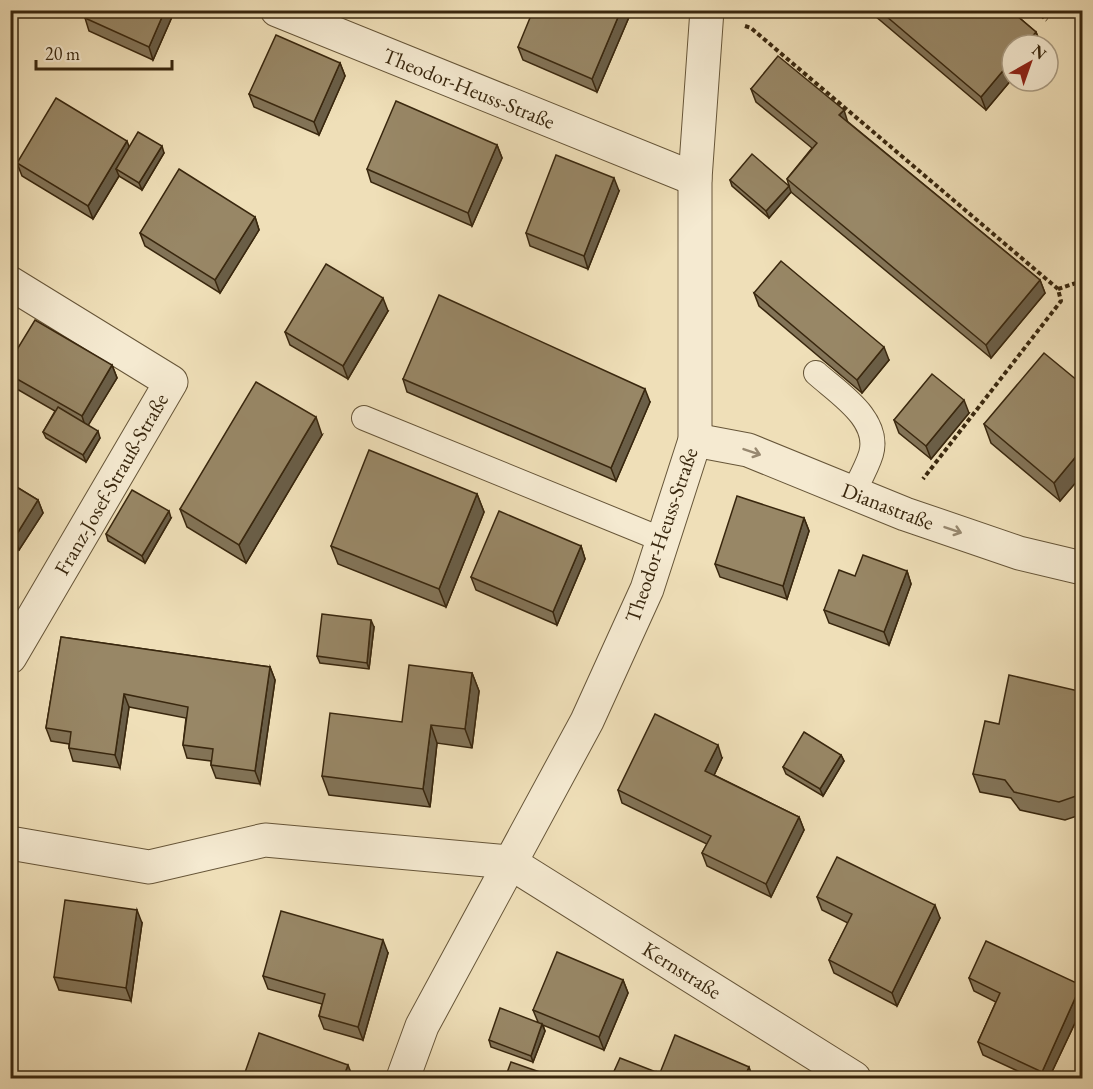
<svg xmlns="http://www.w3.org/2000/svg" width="1093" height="1089" viewBox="0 0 1093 1089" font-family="'EB Garamond',serif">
	<rect width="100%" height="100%" fill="#efdfb8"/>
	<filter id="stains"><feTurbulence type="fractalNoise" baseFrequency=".00333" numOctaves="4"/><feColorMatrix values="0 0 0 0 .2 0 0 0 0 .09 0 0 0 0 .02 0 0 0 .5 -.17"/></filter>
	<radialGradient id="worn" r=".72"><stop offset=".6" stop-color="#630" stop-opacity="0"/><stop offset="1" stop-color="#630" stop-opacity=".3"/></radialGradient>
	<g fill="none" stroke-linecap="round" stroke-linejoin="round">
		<defs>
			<g id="service">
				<path d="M816 373C838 393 881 419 871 454 867 467 859 481 853 493"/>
				<polyline points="364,418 663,540"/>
			</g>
			<g id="minor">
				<polyline points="277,10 695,179"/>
				<polyline points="10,283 171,382 10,657"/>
				<polyline points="695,440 748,450 905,514 1019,553 1082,568"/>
				<polyline points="10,843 149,867 265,840 509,862 854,1078"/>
				<polyline points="403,1078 422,1026 587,721 647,589 695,440 695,179 707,10"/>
			</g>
		</defs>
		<!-- service casing -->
		<use href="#service" stroke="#665538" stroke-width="26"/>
		<!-- minor casing -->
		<use href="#minor" stroke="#665538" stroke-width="35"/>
		<!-- path -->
		<g stroke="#39270e" stroke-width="4" stroke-dasharray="4.5 3" stroke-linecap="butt">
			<polyline points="1035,10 1047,20"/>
			<polyline points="745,26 751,28 1058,289 1061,301 923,479"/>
			<polyline points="1058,289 1082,281"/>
		</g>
		<!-- service -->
		<use href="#service" stroke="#f5ead1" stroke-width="24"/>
		<!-- minor -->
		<use href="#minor" stroke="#f5ead1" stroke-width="33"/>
	</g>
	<!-- wall -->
	<g fill="#837458" stroke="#39270e" stroke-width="1.5">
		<polygon points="175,10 153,60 89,31 85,18"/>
		<polygon points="544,10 632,10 597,92 523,60 518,47 541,17"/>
		<polygon points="868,10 1010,10 1036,32 1041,45 1012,45 1012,79 986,110"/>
		<polygon points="340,63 345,76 319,135 254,107 249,94"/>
		<polygon points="751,89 848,122 1040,280 1045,293 991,358 791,192 769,218 732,186 730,180 789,186 787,179 812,148 756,102"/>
		<polygon points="497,145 502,158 472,226 371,182 367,169"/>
		<polygon points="129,147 164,153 142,190 119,176 93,219 22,176 17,163"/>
		<polygon points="619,191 588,269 530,246 526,233"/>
		<polygon points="255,217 259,230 220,293 145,246 140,233"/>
		<polygon points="754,293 889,360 862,393 759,306"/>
		<polygon points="388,311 348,379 290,345 285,332"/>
		<polygon points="10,361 112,365 117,378 88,425 100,438 86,462 46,438 43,432 55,411 10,385"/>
		<polygon points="1083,376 1083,474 1060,501 991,443 984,424 1078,381"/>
		<polygon points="403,379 650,402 616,481 407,392"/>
		<polygon points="969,413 931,459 899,433 894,420"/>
		<polygon points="322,435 246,563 187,527 180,509"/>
		<polygon points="10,483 38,500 43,513 19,550 10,545"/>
		<polygon points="477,494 484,512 446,607 338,564 331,546"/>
		<polygon points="171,518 145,563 108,541 106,534"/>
		<polygon points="804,518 809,531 787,599 720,577 715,564"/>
		<polygon points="581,546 585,559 557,625 476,590 471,577"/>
		<polygon points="907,571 911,584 889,645 829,623 824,610 855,576"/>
		<polygon points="374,627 369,669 320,663 317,656"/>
		<polygon points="61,637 270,667 275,680 260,784 216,778 211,765 211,761 187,758 183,745 186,718 129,707 120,768 73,761 69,748 69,744 51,741 46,728"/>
		<polygon points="472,673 479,691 472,748 437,743 430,807 329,795 322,776 402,722"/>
		<polygon points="1083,692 1083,814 1065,820 1020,810 1011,798 980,792 973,774 999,724"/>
		<polygon points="841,755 844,761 823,796 786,774 783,767"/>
		<polygon points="722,758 714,775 799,817 804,830 771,897 707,866 702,853 707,844 622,803 618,790"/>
		<polygon points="817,897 940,918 897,1006 834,973 829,960 848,923 822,910"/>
		<polygon points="142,923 131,1001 59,990 54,977"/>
		<polygon points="388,953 363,1040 324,1029 319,1016 322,1004 268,989 263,976"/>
		<polygon points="969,978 1081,985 1083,987 1083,1006 1049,1078 1033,1078 983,1055 978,1042 996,1002 974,991"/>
		<polygon points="623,980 628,993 604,1050 543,1025 545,1031 533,1062 491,1047 489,1040 538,1022 533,1010"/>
	</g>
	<!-- shaded-wall -->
	<g fill="#6a5e47" stroke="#39270e" stroke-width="1.5">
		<polygon points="165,10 175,10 153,60 149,47"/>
		<polygon points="621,10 632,10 597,92 592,79"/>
		<polygon points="1036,32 1041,45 1025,45"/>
		<polygon points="1012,60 1012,79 986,110 981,97"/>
		<polygon points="340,63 345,76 319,135 314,122"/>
		<polygon points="844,110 848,123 839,115"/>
		<polygon points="127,141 132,154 116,169 119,176 93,219 88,206"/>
		<polygon points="497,145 502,158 472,226 468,213"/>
		<polygon points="162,146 164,153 142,190 139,183"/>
		<polygon points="614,178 619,191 588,269 584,256"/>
		<polygon points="789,186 791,192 769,218 766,211"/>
		<polygon points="255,217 259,230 220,293 215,280"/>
		<polygon points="1040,280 1045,293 991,358 986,345"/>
		<polygon points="383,298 388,311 348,379 343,366"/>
		<polygon points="884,347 889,360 862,393 857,380"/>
		<polygon points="112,365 117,378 86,429 82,416"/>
		<polygon points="645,389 650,402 616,481 611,468"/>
		<polygon points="964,400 969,413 931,459 926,446"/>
		<polygon points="316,417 322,435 246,563 239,545"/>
		<polygon points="98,431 100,438 86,462 83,455"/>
		<polygon points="1083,448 1083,474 1060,501 1054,483"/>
		<polygon points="477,494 484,512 446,607 439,589"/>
		<polygon points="38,500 43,513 19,550 15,537"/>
		<polygon points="169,511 171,518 145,563 142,556"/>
		<polygon points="804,518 809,531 787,599 783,586"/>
		<polygon points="581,546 585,559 557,625 553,612"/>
		<polygon points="907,571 911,584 889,645 884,632"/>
		<polygon points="371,620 374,627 369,669 367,663"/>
		<polygon points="270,667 275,680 260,784 255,771"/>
		<polygon points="472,673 479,691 472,748 465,729"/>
		<polygon points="124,694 129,707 120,768 115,755"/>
		<polygon points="431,725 437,743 430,807 423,789"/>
		<polygon points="718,745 722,758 710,784 705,771"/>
		<polygon points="841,755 844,761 823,796 820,789"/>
		<polygon points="799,817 804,830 771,897 766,884"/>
		<polygon points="935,905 940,918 897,1006 892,993"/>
		<polygon points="137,910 142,923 131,1001 126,988"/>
		<polygon points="383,940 388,953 363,1040 358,1027"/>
		<polygon points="623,980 628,993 604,1050 599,1037"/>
		<polygon points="1081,985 1083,987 1083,1006 1049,1078 1044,1078 1042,1072"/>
		<polygon points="542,1024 545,1031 533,1062 531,1056"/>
		<polygon points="348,1065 353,1078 343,1078"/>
		<polygon points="749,1067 753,1078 744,1078"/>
		<polygon points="656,1072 658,1078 654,1078"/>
	</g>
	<!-- building -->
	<g fill="#988766" stroke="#39270e" stroke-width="1.5">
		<polygon points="88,10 165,10 149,47 85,18"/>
		<polygon points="544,10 621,10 592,79 518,47 532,13 541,17"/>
		<polygon points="879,10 1010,10 1036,32 1025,45 1012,45 1012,60 981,97"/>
		<polygon points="276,35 340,63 314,122 249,94"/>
		<polygon points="778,56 844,110 839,115 1040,280 986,345 787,179 817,143 751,89"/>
		<polygon points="56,98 127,141 88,206 17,163"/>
		<polygon points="396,101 497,145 468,213 367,169"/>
		<polygon points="138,132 162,146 139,183 116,169"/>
		<polygon points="752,154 789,186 766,211 730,180"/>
		<polygon points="556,155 614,178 584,256 526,233"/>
		<polygon points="179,169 255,217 215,280 140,233"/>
		<polygon points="781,261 884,347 857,380 754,293"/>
		<polygon points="326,264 383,298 343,366 285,332"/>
		<polygon points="439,295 645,389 611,468 403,379"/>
		<polygon points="35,320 112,365 82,416 10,375 10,361"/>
		<polygon points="1044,353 1078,381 1083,376 1083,448 1054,483 984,424"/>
		<polygon points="932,374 964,400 926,446 894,420"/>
		<polygon points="256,382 316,417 239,545 180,509"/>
		<polygon points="58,407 98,431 83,455 43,432"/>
		<polygon points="369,450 477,494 439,589 331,546"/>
		<polygon points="10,483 38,500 15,537 10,535"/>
		<polygon points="132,490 169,511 142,556 106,534"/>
		<polygon points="737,496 804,518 783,586 715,564"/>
		<polygon points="499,511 581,546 553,612 471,577"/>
		<polygon points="863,555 907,571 884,632 824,610 839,570 855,576"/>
		<polygon points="322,614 371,620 367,663 317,656"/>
		<polygon points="61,637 270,667 255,771 211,765 213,749 183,745 188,707 124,694 115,755 69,748 71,732 46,728"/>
		<polygon points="409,665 472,673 465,729 431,725 423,789 322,776 330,713 402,722"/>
		<polygon points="1009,675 1083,692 1083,797 1076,796 1059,802 1014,792 1005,780 973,774 985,721 999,724"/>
		<polygon points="655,714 718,745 705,771 799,817 766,884 702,853 711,836 618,790"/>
		<polygon points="804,732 841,755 820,789 783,767"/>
		<polygon points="837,857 935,905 892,993 829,960 852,914 817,897"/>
		<polygon points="65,900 137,910 126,988 54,977"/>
		<polygon points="281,911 383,940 358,1027 319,1016 325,994 263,976"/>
		<polygon points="986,941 1081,985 1042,1072 978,1042 1000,993 969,978"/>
		<polygon points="557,952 623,980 599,1037 533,1010"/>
		<polygon points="500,1008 542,1024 531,1056 489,1040"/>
		<polygon points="259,1033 348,1065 343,1078 243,1078"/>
		<polygon points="675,1035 749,1067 744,1078 658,1078"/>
		<polygon points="620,1058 656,1072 654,1078 611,1078"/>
		<polygon points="511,1062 557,1078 505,1078"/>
	</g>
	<!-- one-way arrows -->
	<defs><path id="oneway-shaft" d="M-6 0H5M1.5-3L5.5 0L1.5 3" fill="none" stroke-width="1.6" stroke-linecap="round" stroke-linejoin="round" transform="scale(1.5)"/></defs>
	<g stroke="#978870">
		<use href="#oneway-shaft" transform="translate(752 452) rotate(19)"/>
		<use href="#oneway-shaft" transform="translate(953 530) rotate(19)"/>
	</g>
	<g text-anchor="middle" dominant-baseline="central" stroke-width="4.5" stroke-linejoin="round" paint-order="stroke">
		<!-- street labels -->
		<g font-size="21" fill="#39270e" stroke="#f5ead1">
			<text transform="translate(469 88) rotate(22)">Theodor-Heuss-Straße</text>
			<text transform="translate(111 484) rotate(-60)">Franz-Josef-Strauß-Straße</text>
			<text transform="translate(888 506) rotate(21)">Dianastraße</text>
			<text transform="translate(661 535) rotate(-71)">Theodor-Heuss-Straße</text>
			<text transform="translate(682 970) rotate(32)">Kernstraße</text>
		</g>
	</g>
	<!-- margin -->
	<rect width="1093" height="1089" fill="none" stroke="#efdfb8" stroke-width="36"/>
	<rect x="12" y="12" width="1069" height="1065" fill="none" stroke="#39270e" stroke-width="3"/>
	<rect x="18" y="18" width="1057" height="1053" fill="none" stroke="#39270e" stroke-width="1.5"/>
	<!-- north arrow -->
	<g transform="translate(1030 63) rotate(40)"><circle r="28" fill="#f5ead1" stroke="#aa9c83" stroke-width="1.5"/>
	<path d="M0-4.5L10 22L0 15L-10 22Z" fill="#8f2418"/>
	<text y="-9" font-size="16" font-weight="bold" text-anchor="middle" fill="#39270e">N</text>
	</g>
	<!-- scale -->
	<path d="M36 60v9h136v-9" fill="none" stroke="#39270e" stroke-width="3"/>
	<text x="45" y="60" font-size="18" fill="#39270e" stroke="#f5ead1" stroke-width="4.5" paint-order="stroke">20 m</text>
	<rect width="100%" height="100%" filter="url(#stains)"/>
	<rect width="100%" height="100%" fill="url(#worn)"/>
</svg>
